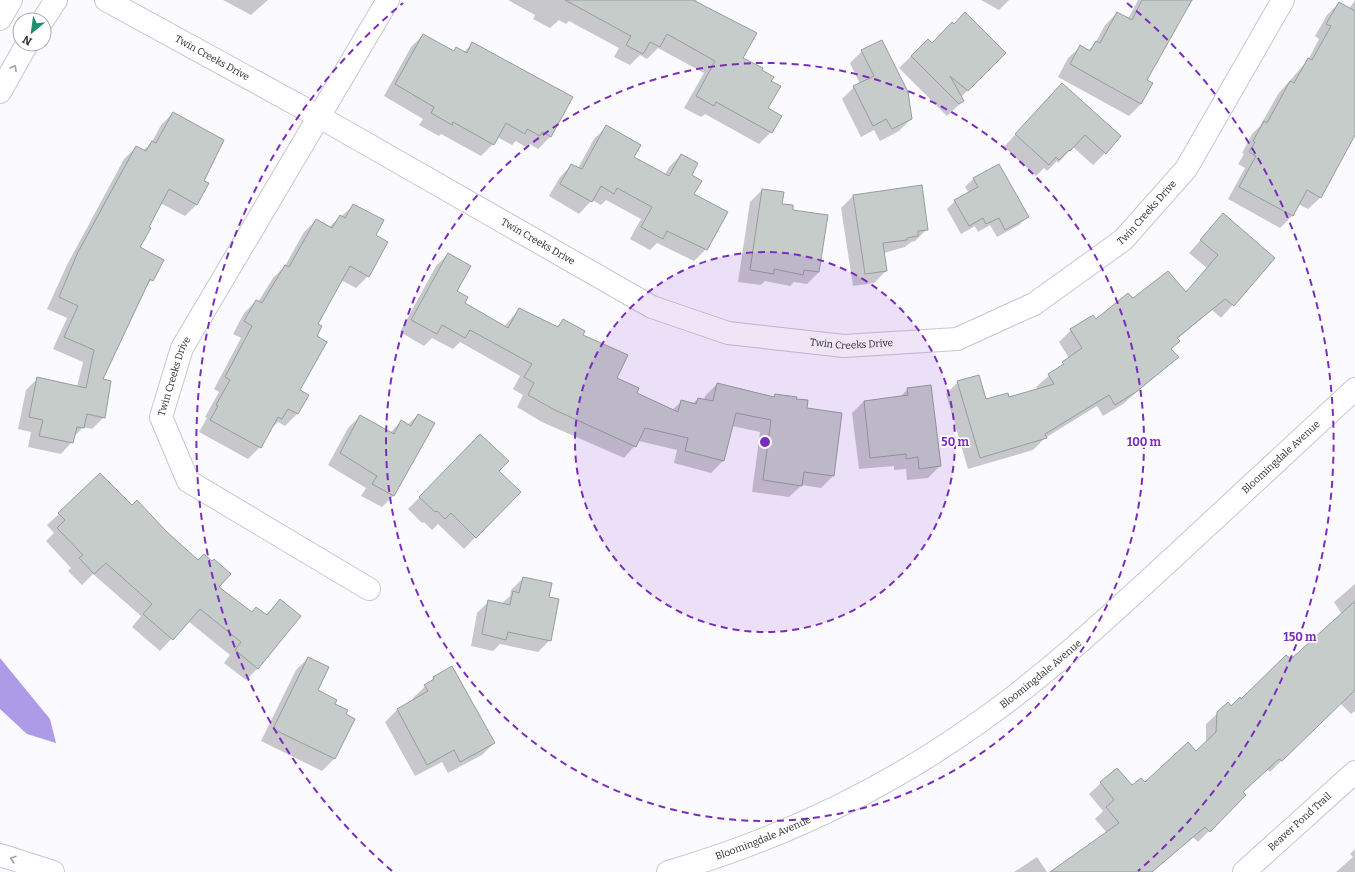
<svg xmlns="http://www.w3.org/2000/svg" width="1355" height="872" viewBox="0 0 1355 872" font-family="Bitter,serif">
	<rect width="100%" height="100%" fill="#fbfaff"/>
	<!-- water -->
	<polygon fill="#ad9be8" points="0,658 50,719 56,743 27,734 0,709"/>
	<!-- shadow -->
	<g fill="#0003">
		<polygon points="223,0 268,0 251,15"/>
		<polygon points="508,0 696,0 742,58 760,70 770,81 767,109 771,132 759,144 705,114 701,117 684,108 704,73 658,48 647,59 640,55 630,65 614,57 619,48 569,21 566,24 559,20 550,28 533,19 535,15"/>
		<polygon points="981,0 1009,0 999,10"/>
		<polygon points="1138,0 1193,0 1185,9 1146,80 1141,104 1129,116 1058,77 1068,58 1080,47 1088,51 1096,42 1105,25 1117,13 1128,19"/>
		<polygon points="1355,0 1355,133 1320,198 1308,209 1298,204 1292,216 1280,228 1228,199 1245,168 1238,164 1244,154 1242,153 1252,134 1260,126 1278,94 1308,60 1319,39 1315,36 1327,15 1339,3 1349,9"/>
		<polygon points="423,35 453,52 457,48 464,52 472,44 571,98 550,137 538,149 530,144 527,148 516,141 512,145 497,137 493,144 481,156 441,134 439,136 419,125 423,119 384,96 411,47"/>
		<polygon points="928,40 932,44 1005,53 961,97 963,101 947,116 899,68"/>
		<polygon points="862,51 911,119 899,131 880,141 874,130 861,137 842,99 854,87 860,84 850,63"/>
		<polygon points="1050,96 1105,153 1093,165 1073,147 1058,163 1057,161 1047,171 1044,168 1036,176 1004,147"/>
		<polygon points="173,113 203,181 197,204 185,216 160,203 139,247 152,280 144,288 102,380 104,417 92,429 83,427 74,437 72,442 61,454 28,447 31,432 18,429 26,390 38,378 77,387 83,362 53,349 67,318 47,309 67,265 124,159 136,147 143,151 152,142 161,125"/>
		<polygon points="606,127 633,158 665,175 669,167 681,155 690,176 706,249 694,261 657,243 650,250 630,239 641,219 606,200 601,205 592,200 579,214 549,196 560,177 572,165 578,168 594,139"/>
		<polygon points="998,165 1027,217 1019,225 997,237 990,225 978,232 975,226 961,234 947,209 955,201 969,193 965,187 973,179"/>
		<polygon points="762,190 780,204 819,272 807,284 794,282 790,286 765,281 761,285 738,282 750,202"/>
		<polygon points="853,196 927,229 915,241 911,242 905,247 884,253 886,271 874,283 853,286 841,208"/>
		<polygon points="354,205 374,235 386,242 368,276 356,288 341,280 317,324 315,336 298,391 297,414 285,426 278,422 270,430 260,447 248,459 199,432 207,418 205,417 219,392 214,389 241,338 233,334 244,313 256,301 258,302 273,278 285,266 304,232 316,220 329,227"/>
		<polygon points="1223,215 1274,258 1221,318 1212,310 1177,339 1171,349 1177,357 1123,404 1103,416 1097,406 1045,438 1033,450 968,469 946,394 958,382 986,400 1008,398 1038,390 1036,387 1069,358 1059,342 1071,330 1095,321 1133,299 1185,293 1207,268 1189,253"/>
		<polygon points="448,254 456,291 464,304 504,327 519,309 556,327 563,321 582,335 616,379 636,393 672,410 681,402 692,404 698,399 704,400 705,396 717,384 772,397 775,395 795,400 806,409 833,476 821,488 802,485 789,497 752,492 760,432 732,426 723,461 711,473 674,463 677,450 639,441 624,458 542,422 517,407 523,395 513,389 520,376 460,342 453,349 432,338 424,346 400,332 436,266"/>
		<polygon points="908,389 940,466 928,478 907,480 906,469 894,470 894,466 859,469 852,413 864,401 900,397"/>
		<polygon points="418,415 394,495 382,507 361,496 366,488 328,465 348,428 360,416 390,433 401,421 407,425"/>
		<polygon points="480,436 498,471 519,492 464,549 438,524 432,530 424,522 422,523 408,509"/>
		<polygon points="132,507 218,587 251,613 256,608 266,615 280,600 258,668 246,680 224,663 230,655 188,621 160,651 132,627 141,616 93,574 82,585 68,571 71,568 46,541 54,533 47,525 59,514"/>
		<polygon points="523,578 548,597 550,640 538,652 500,644 493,651 471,646 477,613 489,601 501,604 510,596 511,590"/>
		<polygon points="1355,584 1355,711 1351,714 1340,703 1270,772 1267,769 1242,793 1245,795 1198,842 1193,837 1152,872 1051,872 1107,833 1095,819 1103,811 1089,794 1101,783 1117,769 1132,786 1145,784 1196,752 1206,743 1206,724 1218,713 1241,700 1291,661 1342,614 1334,602"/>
		<polygon points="308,658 317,690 344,715 354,720 334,759 322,771 261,741 296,670"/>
		<polygon points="434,678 494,743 482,755 448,773 442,762 415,776 385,722 397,710 414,700 413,698"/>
		<polygon points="1355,849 1355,872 1336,872 1353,857 1350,854"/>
		<polygon points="1037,857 1047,872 1014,872"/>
	</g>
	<!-- building -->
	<g fill="#c6ccca" stroke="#979d9b">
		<polygon points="565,0 693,0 757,33 743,58 763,68 762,70 774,77 771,81 781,86 768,108 782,116 772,133 716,102 714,106 696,96 715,61 667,34 660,47 650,42 643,54 626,45 631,36"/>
		<polygon points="1142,0 1192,0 1147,80 1153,83 1141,104 1070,64 1080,45 1090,51 1096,41 1100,43 1117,12 1132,20"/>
		<polygon points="1339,2 1355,11 1355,135 1321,198 1307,190 1293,216 1239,187 1256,156 1249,152 1255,142 1253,141 1264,121 1267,123 1290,81 1294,83 1308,58 1312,60 1331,26 1326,24"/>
		<polygon points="965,12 1006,53 968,91 950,76 964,101 959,104 911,56 928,39 932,43 952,22 954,24"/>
		<polygon points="423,34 454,51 456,47 467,53 472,42 573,97 551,137 542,132 540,136 527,129 525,134 506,123 494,145 453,122 452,125 431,113 434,107 395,84"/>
		<polygon points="882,40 908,92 912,119 892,129 886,119 873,126 853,86 874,76 861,50"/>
		<polygon points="1062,83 1121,136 1106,154 1085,135 1070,151 1069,150 1059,160 1056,157 1049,165 1015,134"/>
		<polygon points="173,112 224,140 204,181 209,183 197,205 169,189 149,227 151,228 140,247 164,260 153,281 150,279 103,379 111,381 105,418 87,414 84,428 77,427 73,443 39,436 43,420 29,417 37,377 86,388 94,350 64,337 78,306 59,297 78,252 136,146 146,151 152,141 156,143"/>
		<polygon points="606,125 641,145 634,157 669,176 681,154 698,163 692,175 702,181 694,194 728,212 707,250 667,231 663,239 641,227 652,207 617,188 614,194 601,186 592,202 560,184 571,164 582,169"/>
		<polygon points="999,164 1029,217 1005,230 999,218 986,224 983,218 969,226 954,200 978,187 973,178"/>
		<polygon points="922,185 928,230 918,231 918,236 907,238 907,240 883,243 887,271 865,274 853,195"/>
		<polygon points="762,189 784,192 782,204 793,205 793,210 828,215 819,272 804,270 803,275 774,269 774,274 750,270"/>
		<polygon points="353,204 384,220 376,235 388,242 369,277 350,266 318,324 322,326 317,336 327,342 300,390 309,395 298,414 288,409 282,419 278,417 261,448 210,420 218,406 216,405 230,380 225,377 252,326 244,321 256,300 262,303 285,265 289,267 316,219 332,228 340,215 345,218"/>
		<polygon points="1223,213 1275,258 1234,306 1225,299 1177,338 1180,341 1171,349 1179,357 1136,392 1115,405 1109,395 1045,434 1047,438 980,458 957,381 979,375 986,399 1008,393 1009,397 1054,384 1048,374 1064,364 1062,362 1082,348 1070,329 1093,315 1096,319 1128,293 1133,298 1168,271 1186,292 1218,255 1200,240"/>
		<polygon points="448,253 471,266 457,291 468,297 465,303 508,328 519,308 558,327 563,319 585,331 583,335 628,355 617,378 639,388 637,393 678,412 681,400 696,404 698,398 713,401 717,383 774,397 775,394 797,397 796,399 808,400 807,408 842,413 834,476 804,472 802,486 763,480 771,420 736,413 724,461 685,451 688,438 645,428 636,447 555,410 528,395 534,383 524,377 532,364 470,330 465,338 442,325 437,334 411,320"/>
		<polygon points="931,385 941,466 919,469 918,457 906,459 906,454 870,458 864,401 908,395 907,388"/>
		<polygon points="418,414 435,423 394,496 372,484 377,476 340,453 360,415 394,434 401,420 411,426"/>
		<polygon points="480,434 509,461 499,471 521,492 476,538 451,513 445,519 437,511 435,512 419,497"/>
		<polygon points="100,473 132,505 137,500 167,532 198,560 204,554 212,561 214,559 231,574 219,587 252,612 256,607 267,615 280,599 301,616 258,669 235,650 241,642 200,609 173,640 143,614 152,604 106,563 94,574 79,558 83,555 57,528 65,520 58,513"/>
		<polygon points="523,577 552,583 549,597 559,599 551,641 508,632 506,640 482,634 488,600 510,605 513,591 519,593"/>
		<polygon points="1355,601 1355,690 1282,761 1279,759 1243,792 1246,795 1210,832 1205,827 1152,872 1050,872 1119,823 1106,807 1114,800 1100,782 1117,768 1132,785 1141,778 1145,782 1188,742 1196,751 1216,732 1217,712 1228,702 1231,706 1240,697 1241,699 1286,655 1291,659"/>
		<polygon points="308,657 329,667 318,690 337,700 335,704 348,710 346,714 355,719 335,759 273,729"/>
		<polygon points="452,666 495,743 460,762 454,750 427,765 397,709 428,691 424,685 434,679 433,677"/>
	</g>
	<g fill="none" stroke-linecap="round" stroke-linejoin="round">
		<defs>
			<g id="minor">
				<path id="s1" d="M106 0 318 116 652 307 728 333 844 346 957 339 1034 304 1123 240 1186 169 1283 0"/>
				<path id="s2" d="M369 589 188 481 161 417 182 348 388 0"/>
				<path id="s3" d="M1244 872 1355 772"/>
			</g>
			<g id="tertiary">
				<polyline points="0,19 11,0"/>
				<polyline points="43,20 56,0"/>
				<polyline points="0,92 27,44"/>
				<polyline points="0,855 53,872"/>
				<path id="s4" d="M668 872C778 840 884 790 978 723 1044 677 1104 621 1164 566 1227 507 1291 448 1355 389"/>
			</g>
		</defs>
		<!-- minor casing -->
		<use href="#minor" stroke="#c8c7cc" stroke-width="24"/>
		<!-- tertiary casing -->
		<use href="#tertiary" stroke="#c8c7cc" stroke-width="24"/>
		<!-- minor -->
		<use href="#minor" stroke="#fff" stroke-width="22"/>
		<!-- tertiary -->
		<use href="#tertiary" stroke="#fff" stroke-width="22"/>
	</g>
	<!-- one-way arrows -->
	<defs><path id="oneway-chevron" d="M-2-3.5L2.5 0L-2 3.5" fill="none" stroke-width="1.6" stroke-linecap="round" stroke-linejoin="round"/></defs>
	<g stroke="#a0a0a1">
		<use href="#oneway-chevron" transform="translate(14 68) rotate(-61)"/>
		<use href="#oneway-chevron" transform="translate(13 859) rotate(-161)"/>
	</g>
	<!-- distance rings -->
	<circle cx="765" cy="442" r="190" fill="#7b2cbf" fill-opacity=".12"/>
	<g fill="none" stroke="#7b2cbf" stroke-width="2" stroke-dasharray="7 5">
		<circle cx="765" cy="442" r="190"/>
		<circle cx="765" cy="442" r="379"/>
		<path d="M392 871A569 569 0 0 1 403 3M1127 3A569 569 0 0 1 1138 871"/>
	</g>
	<g text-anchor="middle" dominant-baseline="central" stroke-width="3.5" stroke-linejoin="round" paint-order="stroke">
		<!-- street labels -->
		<g font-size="10" fill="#2d2c2e" stroke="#fff">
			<text stroke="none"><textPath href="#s1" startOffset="121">Twin Creeks Drive</textPath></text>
			<text stroke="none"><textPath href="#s1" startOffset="1167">Twin Creeks Drive</textPath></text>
			<text stroke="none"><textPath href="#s1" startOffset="495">Twin Creeks Drive</textPath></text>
			<text stroke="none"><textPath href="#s1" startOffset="831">Twin Creeks Drive</textPath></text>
			<text stroke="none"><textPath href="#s2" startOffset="323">Twin Creeks Drive</textPath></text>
			<text stroke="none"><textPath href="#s4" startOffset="749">Bloomingdale Avenue</textPath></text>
			<text stroke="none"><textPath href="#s4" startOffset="425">Bloomingdale Avenue</textPath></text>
			<text stroke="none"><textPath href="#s3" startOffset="75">Beaver Pond Trail</textPath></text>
			<text stroke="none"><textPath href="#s4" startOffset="101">Bloomingdale Avenue</textPath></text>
		</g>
	</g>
	<circle cx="765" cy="442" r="6" fill="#7b2cbf" stroke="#fff" stroke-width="2"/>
	<g font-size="12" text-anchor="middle" font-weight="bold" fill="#7b2cbf" stroke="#fff" stroke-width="3.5" stroke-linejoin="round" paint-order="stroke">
		<text x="955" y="446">50 m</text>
		<text x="1144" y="446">100 m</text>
		<text x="1300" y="641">150 m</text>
	</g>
	<!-- north arrow -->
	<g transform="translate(32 32) rotate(209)"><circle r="19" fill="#ffffff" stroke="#ababab"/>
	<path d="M0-3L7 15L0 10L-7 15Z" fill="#218e6d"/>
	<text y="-6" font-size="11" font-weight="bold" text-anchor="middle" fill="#2d2c2e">N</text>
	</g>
</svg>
